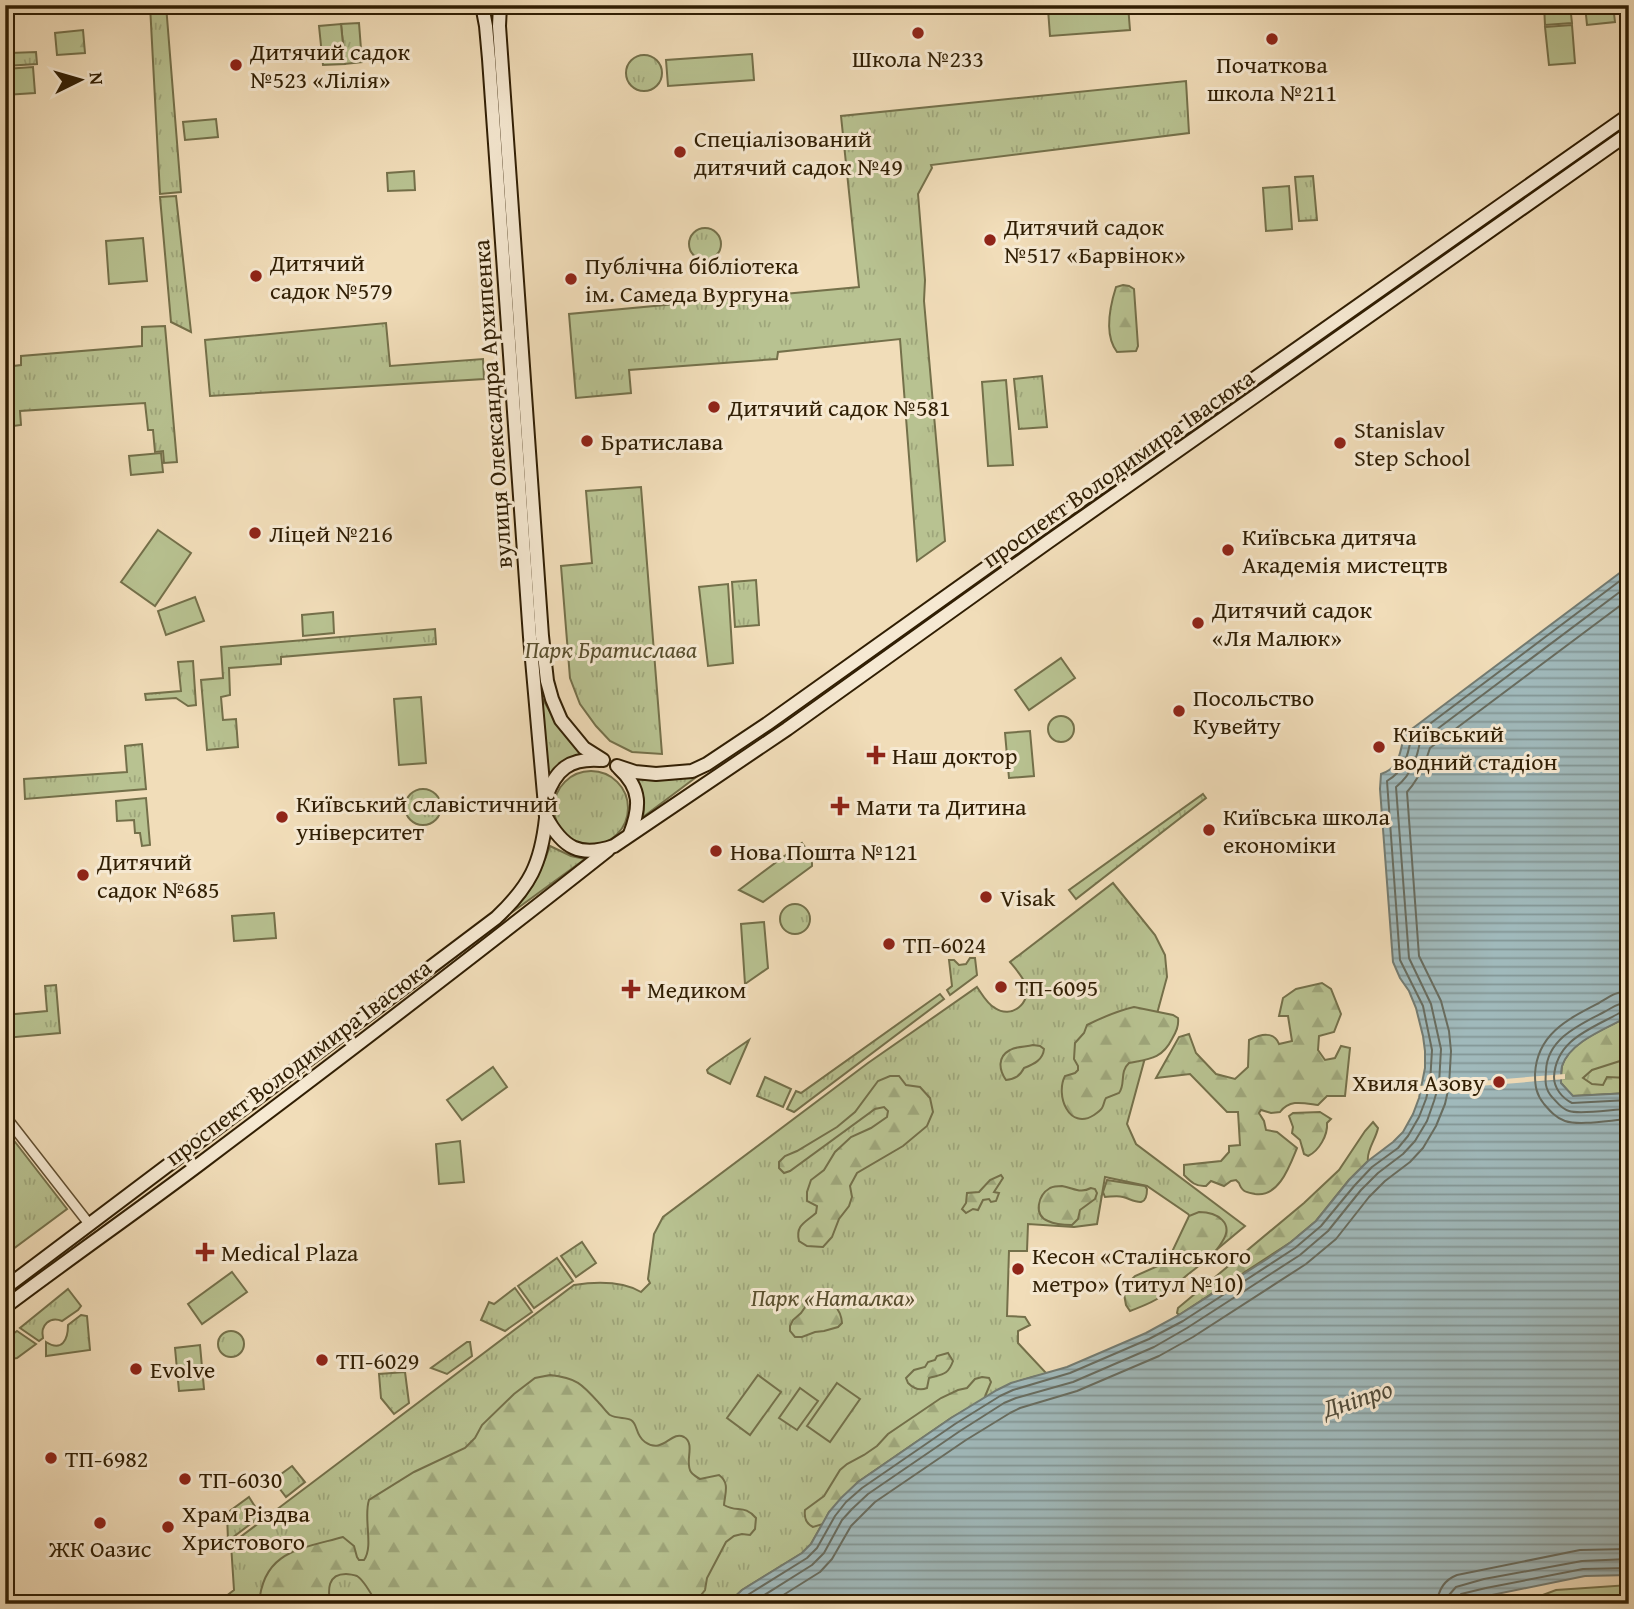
<svg xmlns="http://www.w3.org/2000/svg" width="1634" height="1609" viewBox="0 0 1634 1609" font-family="'Gentium Book Plus',serif">
	<defs>
		<pattern id="grass-tufts" width="24" height="20" patternUnits="userSpaceOnUse" patternTransform="scale(1.75)"><rect width="24" height="20" fill="#b8c291"/><path d="M3 7l-1-3M5 7V3M7 7l1-3M15 17l-1-3M17 17v-4M19 17l1-3" fill="none" stroke="#9ea67b"/></pattern>
		<pattern id="forest-firs" width="22" height="20" patternUnits="userSpaceOnUse" patternTransform="scale(1.75)"><rect width="22" height="20" fill="#b8c291"/><path d="M5 1l3.5 6h-7zM16 11l3.5 6h-7z" fill="#9ea67b"/></pattern>
		<pattern id="water-rules" width="6" height="5" patternUnits="userSpaceOnUse" patternTransform="scale(1.75)"><rect width="6" height="5" fill="#a0b9bb"/><path d="M0 2.5h6" fill="none" stroke="#839696"/></pattern>
	</defs>
	<rect width="100%" height="100%" fill="#f1ddb9"/>
	<filter id="stains"><feTurbulence type="fractalNoise" baseFrequency=".00286" numOctaves="4"/><feColorMatrix values="0 0 0 0 .2 0 0 0 0 .09 0 0 0 0 .02 0 0 0 .5 -.17"/></filter>
	<radialGradient id="worn" r=".72"><stop offset=".6" stop-color="#630" stop-opacity="0"/><stop offset="1" stop-color="#630" stop-opacity=".3"/></radialGradient>
	<!-- grass -->
	<g fill="url(#grass-tufts)" stroke="#74704a" stroke-width="2">
		<polygon points="5,5 10,53 36,52 37,64 5,66"/>
		<polygon points="150,5 166,5 181,192 160,194"/>
		<polygon points="1585,5 1613,5 1615,22 1587,25"/>
		<polygon points="359,23 362,62 345,64 341,24"/>
		<circle cx="644" cy="73" r="18"/>
		<polygon points="33,67 35,93 5,95 5,69"/>
		<polygon points="1186,81 1189,133 931,165 932,168 918,194 925,280 924,301 945,541 917,561 900,339 778,352 777,359 629,370 631,393 576,398 569,314 859,287 841,116"/>
		<polygon points="1313,176 1317,220 1299,221 1295,177"/>
		<polygon points="176,196 191,332 171,322 160,197"/>
		<circle cx="705" cy="244" r="16"/>
		<polygon points="386,323 390,366 483,359 484,379 210,396 205,340"/>
		<polygon points="165,326 177,462 164,463 163,451 155,452 153,430 148,430 145,403 20,411 21,425 5,427 5,367 21,365 21,356 142,346 142,327"/>
		<polygon points="1042,376 1047,427 1019,429 1014,379"/>
		<polygon points="641,487 662,754 632,752 610,741 596,726 580,704 570,678 561,566 592,563 586,491"/>
		<polygon points="756,580 759,625 735,627 732,582"/>
		<polygon points="435,629 436,644 281,657 281,664 229,668 230,695 221,697 223,720 236,719 238,747 207,750 201,680 223,678 221,647"/>
		<polygon points="193,661 196,705 188,706 176,698 146,700 145,694 181,691 178,662"/>
		<path d="M542 698C554 719 565 738 583 755 567 758 558 765 547 777Z"/>
		<circle cx="1061" cy="729" r="13"/>
		<polygon points="142,744 146,789 25,799 24,779 127,772 125,746"/>
		<circle cx="591" cy="808" r="37"/>
		<path d="M699 775 643 817C645 802 644 792 636 779 659 781 678 780 699 775Z"/>
		<circle cx="423" cy="807" r="18"/>
		<polygon points="1203,794 1206,798 1076,899 1069,890"/>
		<polygon points="146,798 150,845 142,846 140,833 135,833 134,820 117,821 116,801"/>
		<path d="M550 846 571 856 585 859 511 913C531 893 541 872 550 846Z"/>
		<path d="M1113 883 1155 935 1165 955 1167 977 1127 1124 1136 1144 1245 1226 1215 1251 1188 1214 1147 1186 1105 1177 1097 1224 1074 1227 1028 1224 1027 1251H1009L1007 1316 1025 1317 1030 1325 1018 1331V1343L1047 1374C1023 1378 1003 1385 984 1399L829 1512 811 1544 802 1553 742 1590 727 1604H216L234 1590 231 1544 574 1285C594 1282 622 1281 641 1292L650 1283 648 1279 654 1234 663 1217 868 1063 977 987C982 994 987 1004 995 1008 1011 1019 1031 1004 1026 985 1023 977 1015 968 1010 962Z"/>
		<circle cx="795" cy="919" r="15"/>
		<polygon points="970,958 975,958 977,975 950,995 947,990 952,986 949,960 954,960 959,965 966,964"/>
		<polygon points="56,985 60,1033 5,1038 5,1015 47,1011 45,986"/>
		<polygon points="940,994 944,999 794,1112 787,1109 796,1091 801,1093"/>
		<polygon points="1629,1016 1629,1093 1601,1094 1562,1067 1615,1024"/>
		<polygon points="749,1040 730,1084 708,1073 707,1070 710,1067"/>
		<polygon points="765,1077 791,1089 783,1107 757,1096"/>
		<polygon points="5,1129 67,1209 5,1255"/>
		<polygon points="582,1242 596,1263 576,1277 561,1256"/>
		<polygon points="557,1258 573,1281 534,1308 518,1286"/>
		<polygon points="515,1288 532,1312 505,1331 481,1320 489,1302 494,1304"/>
		<path d="M68 1289 81 1306 78 1310 62 1321C50 1316 40 1325 43 1338L39 1341 20 1328Z"/>
		<path d="M81 1315 87 1316 90 1350 46 1356V1342C62 1352 68 1340 68 1325Z"/>
		<polygon points="17,1331 36,1344 17,1358 5,1360 5,1340"/>
		<circle cx="231" cy="1344" r="13"/>
		<polygon points="467,1342 470,1342 472,1356 447,1374 431,1368"/>
		<polygon points="405,1372 409,1403 394,1414 381,1398 379,1374"/>
		<polygon points="292,1466 305,1482 286,1497 273,1480"/>
		<polygon points="249,1497 261,1516 228,1541 227,1513"/>
	</g>
	<!-- forest -->
	<g fill="url(#forest-firs)" stroke="#74704a" stroke-width="2">
		<polygon points="83,30 85,53 57,55 55,33"/>
		<path d="M1123 285 1129 286 1134 289 1138 346 1136 351 1117 352C1104 335 1110 306 1116 287Z"/>
		<path d="M1322 983 1331 989 1341 1014 1334 1032 1319 1036 1318 1050 1325 1060 1335 1058 1341 1046 1350 1048 1345 1096H1327L1318 1105C1303 1103 1290 1099 1280 1112L1271 1113 1261 1110 1259 1113 1264 1121 1266 1130 1277 1132 1297 1148C1290 1165 1279 1198 1255 1194 1246 1192 1242 1192 1239 1183L1236 1180 1231 1181 1224 1186 1211 1181 1206 1186C1196 1187 1191 1182 1184 1175V1165L1221 1161 1229 1152V1146L1240 1145 1238 1112H1227L1190 1074 1156 1078 1179 1037 1189 1034 1196 1053 1216 1074 1235 1079 1248 1067 1249 1040C1261 1034 1274 1031 1279 1044L1292 1041 1288 1016H1279L1283 998 1296 989Z"/>
		<path d="M1134 1007 1173 1015 1178 1018C1179 1026 1176 1032 1172 1039 1162 1059 1149 1059 1129 1063 1119 1072 1126 1084 1119 1093L1106 1098C1104 1101 1104 1105 1102 1108 1100 1111 1097 1113 1094 1115 1069 1131 1055 1095 1065 1076L1075 1073 1078 1070V1066L1074 1059 1075 1043 1084 1033 1087 1025C1103 1017 1117 1011 1134 1007Z"/>
		<path d="M1629 1016V1055L1620 1061 1592 1070 1583 1078 1592 1084 1603 1085 1607 1077 1629 1078V1093L1572 1096 1561 1083C1561 1078 1561 1071 1562 1066 1569 1041 1608 1028 1629 1016Z"/>
		<path d="M1033 1045 1040 1046 1044 1049C1043 1060 1034 1064 1024 1068 1020 1076 1015 1079 1006 1080 999 1070 997 1057 1010 1050 1017 1046 1026 1047 1033 1045Z"/>
		<path d="M890 1076H899L906 1085 920 1087 930 1098 933 1112 927 1126 903 1146 857 1173 850 1186 852 1197 849 1206 839 1219 832 1237 823 1247 807 1246 799 1241C795 1225 806 1222 816 1213L817 1206 807 1201V1192L811 1180 824 1170 835 1152 851 1137 871 1128 887 1117 888 1111 884 1107 875 1109 790 1171 784 1173 779 1168V1162L785 1156 797 1151 837 1127 855 1112 878 1081Z"/>
		<path d="M1320 1112 1331 1119 1327 1123C1328 1135 1319 1151 1308 1156L1304 1154 1300 1140 1292 1133 1293 1127 1289 1116 1293 1113Z"/>
		<path d="M1373 1122 1378 1128C1376 1139 1366 1151 1368 1161L1349 1180 1316 1221 1291 1242 1179 1315 1177 1313 1178 1308 1304 1203 1339 1170 1365 1131Z"/>
		<polygon points="1001,1175 1003,1178 994,1192 999,1193 996,1201 991,1202 989,1199 983,1200 978,1210 973,1209 966,1213 962,1209 966,1203 967,1193 979,1192 990,1180"/>
		<path d="M1107 1180 1145 1186 1147 1189C1147 1210 1134 1200 1123 1197 1117 1195 1110 1197 1105 1197L1103 1192Z"/>
		<path d="M1062 1186C1074 1188 1080 1194 1091 1188L1095 1189 1097 1193 1095 1199 1080 1210 1078 1219 1072 1225C1065 1225 1054 1224 1048 1221 1033 1215 1038 1195 1050 1188 1054 1186 1058 1186 1062 1186Z"/>
		<path d="M1199 1212C1217 1212 1235 1223 1222 1242 1214 1256 1198 1266 1186 1276 1178 1283 1169 1291 1160 1297 1152 1303 1140 1307 1130 1311L1126 1305 1124 1294 1126 1285 1135 1276 1158 1266 1172 1252 1189 1216Z"/>
		<path d="M817 1297C831 1298 841 1309 842 1323L838 1327 824 1331 815 1332 802 1337H795L790 1331V1326L793 1320 801 1313 810 1300Z"/>
		<path d="M948 1353 953 1361C948 1375 943 1374 929 1378L927 1388C920 1391 913 1388 908 1383L906 1378 914 1370 925 1367 928 1362 935 1360 937 1356Z"/>
		<path d="M550 1375C577 1378 582 1384 599 1403 603 1407 607 1413 610 1415 617 1419 626 1417 631 1420 638 1424 635 1435 645 1442 663 1455 671 1430 684 1437 696 1444 684 1462 691 1472 692 1474 698 1478 700 1479L719 1475C730 1483 725 1493 724 1505 737 1513 744 1504 756 1518L755 1529 750 1535 742 1534 734 1536 726 1542 707 1578 705 1590 694 1604H377C372 1596 365 1581 357 1576 355 1575 348 1574 346 1574 327 1574 328 1590 330 1604H259C263 1551 300 1549 343 1537L354 1546 357 1557 359 1560H364C374 1546 363 1518 369 1500L414 1472 465 1448 475 1438 482 1425 514 1394 535 1378Z"/>
		<path d="M982 1377 989 1378 991 1382 984 1399 951 1418 858 1482 829 1512 823 1524 813 1527C805 1523 804 1517 805 1510L824 1496 840 1470 847 1464 864 1455 877 1446 888 1434 941 1398 958 1390 967 1388 975 1379Z"/>
		<polygon points="1629,1585 1629,1604 1519,1604 1556,1590"/>
	</g>
	<!-- garden -->
	<g fill="#b8c291" stroke="#74704a" stroke-width="2">
		<polygon points="1104,5 1128,5 1130,30 1050,36 1048,9"/>
		<polygon points="1544,5 1570,5 1572,23 1545,25"/>
		<polygon points="341,24 345,64 323,65 319,26"/>
		<polygon points="1572,25 1575,63 1549,65 1545,27"/>
		<polygon points="752,54 754,80 668,86 666,60"/>
		<polygon points="216,119 218,137 185,140 183,122"/>
		<polygon points="414,171 415,190 388,191 387,173"/>
		<polygon points="1289,186 1292,229 1266,231 1263,188"/>
		<polygon points="143,238 147,281 109,284 106,241"/>
		<polygon points="1006,380 1013,465 988,466 982,382"/>
		<polygon points="161,453 163,472 131,475 129,456"/>
		<polygon points="158,530 191,553 155,606 121,582"/>
		<polygon points="728,584 733,663 708,666 699,587"/>
		<polygon points="195,597 204,621 166,635 158,611"/>
		<polygon points="333,612 334,633 303,636 302,615"/>
		<polygon points="1061,658 1075,678 1029,710 1015,690"/>
		<polygon points="421,697 426,763 399,765 394,699"/>
		<polygon points="1030,731 1034,776 1009,778 1005,733"/>
		<polygon points="802,843 812,856 812,866 763,902 739,890"/>
		<polygon points="274,913 276,938 234,941 232,916"/>
		<polygon points="764,922 768,968 745,984 741,924"/>
		<polygon points="493,1067 507,1087 462,1120 447,1100"/>
		<polygon points="460,1141 464,1182 439,1184 436,1144"/>
		<polygon points="232,1272 247,1292 202,1324 188,1304"/>
		<polygon points="200,1345 204,1389 179,1391 175,1348"/>
		<polygon points="758,1375 781,1392 750,1435 727,1418"/>
		<polygon points="837,1383 860,1399 830,1442 807,1426"/>
		<polygon points="800,1388 818,1401 797,1430 779,1418"/>
	</g>
	<!-- water -->
	<path fill="url(#water-rules)" stroke="#737b71" stroke-width="2" d="M1629 566V1016C1608 1028 1570 1041 1562 1066 1561 1071 1561 1077 1561 1083L1573 1096 1629 1093V1575L1585 1576 1448 1604H727L742 1590 802 1553 811 1544 829 1512 841 1498 858 1482 951 1418 997 1390 1011 1383 1067 1367 1146 1333 1179 1315 1267 1259 1291 1242 1316 1221 1349 1180 1368 1161 1393 1142 1403 1132 1413 1114 1419 1098 1425 1068V1051L1423 1036 1416 1008 1409 991 1400 978 1393 962 1380 789 1381 774C1402 767 1399 751 1405 734Z"/>
	<!-- pier -->
	<polygon fill="#f1ddb9" points="1565,1074 1565,1079 1417,1091 1419,1086"/>
	<g fill="none" stroke-linecap="round" stroke-linejoin="round">
		<!-- shore -->
		<g stroke="#686c5f" stroke-width="2">
			<path d="M1629 991C1617 991 1609 997 1599 1003 1568 1019 1537 1034 1535 1074 1535 1086 1536 1094 1544 1104 1550 1111 1556 1118 1565 1121 1580 1126 1611 1120 1629 1119"/>
			<path d="M1629 1002C1619 1002 1612 1008 1604 1012 1579 1025 1547 1039 1546 1071 1545 1082 1545 1089 1552 1097 1557 1102 1561 1109 1569 1111 1581 1115 1614 1109 1629 1109"/>
			<path d="M1629 1010 1623 1011C1594 1028 1556 1038 1554 1077 1554 1088 1562 1098 1572 1103L1629 1100"/>
			<path d="M737 1604 746 1596 807 1558 817 1548 835 1516 846 1502 862 1488 955 1424 1000 1396 1013 1390 1070 1373 1149 1339 1183 1321 1295 1248 1321 1226 1355 1185 1372 1167 1398 1148 1408 1136 1419 1117 1426 1099 1430 1083 1432 1050 1423 1006 1400 960 1387 781C1404 771 1408 756 1411 738L1629 574"/>
			<path d="M750 1604 812 1565 824 1553 842 1520 852 1509 868 1494 960 1431 1004 1403 1016 1398 1073 1382 1154 1347 1187 1328 1300 1255 1328 1231 1361 1190 1378 1173 1403 1154 1415 1141 1427 1121 1434 1101 1439 1084 1441 1049 1431 1004 1409 958 1396 787C1410 776 1417 759 1420 742L1629 585"/>
			<path d="M769 1604 820 1572 832 1559 851 1526 875 1502 966 1440 1010 1413 1020 1408 1077 1391 1159 1356 1193 1337 1306 1264 1336 1239 1369 1197 1385 1181 1410 1162 1423 1148 1436 1126 1445 1104 1449 1086 1451 1051 1449 1031 1441 1001 1419 956 1407 792C1419 779 1425 764 1430 748L1629 599"/>
			<path d="M1437 1604C1438 1590 1444 1580 1457 1575L1580 1550 1629 1549"/>
			<polyline points="1448,1604 1449,1595 1456,1587 1484,1579 1582,1561 1629,1559"/>
			<polyline points="1457,1604 1457,1599 1461,1594 1486,1588 1583,1569 1629,1568"/>
		</g>
		<defs>
			<polyline id="minor" points="5,1116 90,1225"/>
			<g id="secondary">
				<path d="M482 5 486 26 489 59 530 637 546 817C563 848 580 858 614 846L787 729 1048 542 1629 133"/>
				<polyline points="500,5 499,26 542,636 547,681 552,699 561,720 584,748 603,760"/>
				<polyline points="617,766 635,772 656,774 692,771 707,764 767,724 1073,506 1629,115"/>
				<path d="M619 768C642 789 640 808 630 834"/>
				<path d="M546 797C556 769 570 758 600 760"/>
				<path d="M5 1288 496 918C530 886 541 864 546 818"/>
				<path d="M5 1307C70 1258 136 1212 201 1163 338 1060 474 956 608 850"/>
			</g>
		</defs>
		<!-- minor casing -->
		<use href="#minor" stroke="#604e30" stroke-width="12"/>
		<!-- secondary casing -->
		<use href="#secondary" stroke="#301e03" stroke-width="16"/>
		<!-- minor -->
		<use href="#minor" stroke="#f6e9d2" stroke-width="9"/>
		<!-- secondary -->
		<use href="#secondary" stroke="#f6e9d2" stroke-width="12"/>
	</g>
	<!-- markers -->
	<g fill="#8f2418" stroke="#f6e9d2" stroke-width="2.5">
		<circle cx="918" cy="33" r="7"/>
		<circle cx="1272" cy="39" r="7"/>
		<circle cx="236" cy="65" r="7"/>
		<circle cx="680" cy="152" r="7"/>
		<circle cx="990" cy="240" r="7"/>
		<circle cx="256" cy="276" r="7"/>
		<circle cx="571" cy="279" r="7"/>
		<circle cx="714" cy="407" r="7"/>
		<circle cx="587" cy="441" r="7"/>
		<circle cx="1340" cy="443" r="7"/>
		<circle cx="255" cy="533" r="7"/>
		<circle cx="1228" cy="550" r="7"/>
		<circle cx="1198" cy="623" r="7"/>
		<circle cx="1179" cy="711" r="7"/>
		<circle cx="1379" cy="747" r="7"/>
		<path d="M872.5 744.5h7v7h7v7h-7v7h-7v-7h-7v-7h7z"/>
		<path d="M836.5 795.5h7v7h7v7h-7v7h-7v-7h-7v-7h7z"/>
		<circle cx="282" cy="817" r="7"/>
		<circle cx="1209" cy="830" r="7"/>
		<circle cx="716" cy="851" r="7"/>
		<circle cx="83" cy="875" r="7"/>
		<circle cx="986" cy="897" r="7"/>
		<circle cx="889" cy="944" r="7"/>
		<circle cx="1001" cy="987" r="7"/>
		<path d="M627.5 978.5h7v7h7v7h-7v7h-7v-7h-7v-7h7z"/>
		<circle cx="1499" cy="1082" r="7"/>
		<path d="M201.5 1241.5h7v7h7v7h-7v7h-7v-7h-7v-7h7z"/>
		<circle cx="1018" cy="1269" r="7"/>
		<circle cx="322" cy="1360" r="7"/>
		<circle cx="136" cy="1369" r="7"/>
		<circle cx="51" cy="1458" r="7"/>
		<circle cx="185" cy="1479" r="7"/>
		<circle cx="100" cy="1523" r="7"/>
		<circle cx="168" cy="1527" r="7"/>
	</g>
	<g text-anchor="middle" dominant-baseline="central" stroke-width="6" stroke-linejoin="round" paint-order="stroke">
		<!-- poi labels -->
		<g font-size="24" fill="#301e03" stroke="#f6e9d2" text-anchor="start">
			<text x="250" y="51">Дитячий садок<tspan x="250" dy="28">№523 «Лілія»</tspan></text>
			<text x="918" y="58" text-anchor="middle">Школа №233</text>
			<text x="1272" y="64" text-anchor="middle">Початкова<tspan x="1272" dy="28">школа №211</tspan></text>
			<text x="694" y="138">Спеціалізований<tspan x="694" dy="28">дитячий садок №49</tspan></text>
			<text x="1004" y="226">Дитячий садок<tspan x="1004" dy="28">№517 «Барвінок»</tspan></text>
			<text x="270" y="262">Дитячий<tspan x="270" dy="28">садок №579</tspan></text>
			<text x="585" y="265">Публічна бібліотека<tspan x="585" dy="28">ім. Самеда Вургуна</tspan></text>
			<text x="728" y="407">Дитячий садок №581</text>
			<text x="1354" y="429">Stanislav<tspan x="1354" dy="28">Step School</tspan></text>
			<text x="601" y="441">Братислава</text>
			<text x="269" y="533">Ліцей №216</text>
			<text x="1242" y="536">Київська дитяча<tspan x="1242" dy="28">Академія мистецтв</tspan></text>
			<text x="1212" y="609">Дитячий садок<tspan x="1212" dy="28">«Ля Малюк»</tspan></text>
			<text x="1193" y="697">Посольство<tspan x="1193" dy="28">Кувейту</tspan></text>
			<text x="1393" y="733">Київський<tspan x="1393" dy="28">водний стадіон</tspan></text>
			<text x="892" y="755">Наш доктор</text>
			<text x="296" y="803">Київський славістичний<tspan x="296" dy="28">університет</tspan></text>
			<text x="856" y="806">Мати та Дитина</text>
			<text x="1223" y="816">Київська школа<tspan x="1223" dy="28">економіки</tspan></text>
			<text x="730" y="851">Нова Пошта №121</text>
			<text x="97" y="861">Дитячий<tspan x="97" dy="28">садок №685</tspan></text>
			<text x="1000" y="897">Visak</text>
			<text x="903" y="944">ТП-6024</text>
			<text x="1015" y="987">ТП-6095</text>
			<text x="647" y="989">Медиком</text>
			<text x="1485" y="1082" text-anchor="end">Хвиля Азову</text>
			<text x="221" y="1252">Medical Plaza</text>
			<text x="1032" y="1255">Кесон «Сталінського<tspan x="1032" dy="28">метро» (титул №10)</tspan></text>
			<text x="336" y="1360">ТП-6029</text>
			<text x="150" y="1369">Evolve</text>
			<text x="65" y="1458">ТП-6982</text>
			<text x="199" y="1479">ТП-6030</text>
			<text x="182" y="1513">Храм Різдва<tspan x="182" dy="28">Христового</tspan></text>
			<text x="100" y="1548" text-anchor="middle">ЖК Оазис</text>
		</g>
		<!-- street labels -->
		<g font-size="24" fill="#301e03" stroke="#f6e9d2">
			<text transform="translate(492 404) rotate(-94)">вулиця Олександра Архипенка</text>
			<text transform="translate(1118 468) rotate(-35)">проспект Володимира Івасюка</text>
			<text transform="translate(298 1062) rotate(-37)">проспект Володимира Івасюка</text>
		</g>
		<!-- park labels -->
		<g font-size="24" font-style="italic" fill="#594f2e" stroke="#f6e9d2">
			<text x="611" y="649">Парк Братислава</text>
			<text x="833" y="1297">Парк «Наталка»</text>
		</g>
		<!-- water labels -->
		<g font-size="26" font-style="italic" fill="#524c3a" stroke="#f6e9d2">
			<text transform="translate(1357 1398) rotate(-18)">Дніпро</text>
		</g>
	</g>
	<!-- margin -->
	<rect width="1634" height="1609" fill="none" stroke="#f1ddb9" stroke-width="28"/>
	<rect x="7" y="7" width="1620" height="1595" fill="none" stroke="#301e03" stroke-width="3.5"/>
	<rect x="14" y="14" width="1606" height="1581" fill="none" stroke="#301e03" stroke-width="2"/>
	<!-- north arrow -->
	<g transform="translate(80 80) rotate(85)" stroke="#f6e9d2" stroke-width="5" paint-order="stroke">
	<path d="M0-5L12 26L0 18L-12 26Z" fill="#301e03"/>
	<text y="-10" font-size="19" font-weight="bold" text-anchor="middle" fill="#301e03">N</text>
	</g>
	<rect width="100%" height="100%" filter="url(#stains)"/>
	<rect width="100%" height="100%" fill="url(#worn)"/>
</svg>
